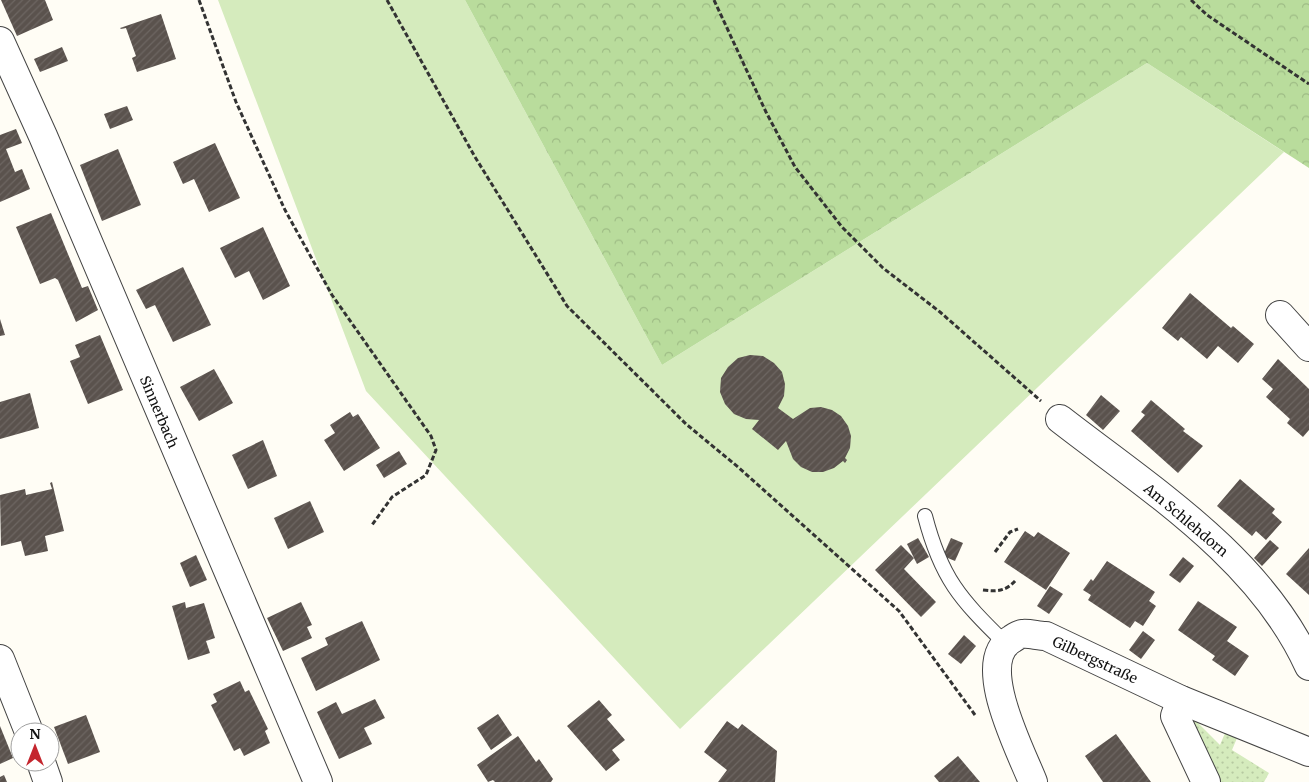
<svg xmlns="http://www.w3.org/2000/svg" width="1309" height="782" viewBox="0 0 1309 782" font-family="Merriweather,serif">
	<defs>
		<pattern id="forest-crowns" width="20" height="18" patternUnits="userSpaceOnUse" patternTransform="scale(1.25)"><rect width="20" height="18" fill="#b9dc9c"/><path d="M2 6a3 3 0 1 1 6 0M12 15a3 3 0 1 1 6 0" fill="none" stroke="#9ebc85"/></pattern>
		<pattern id="park-dots" width="8" height="8" patternUnits="userSpaceOnUse" patternTransform="scale(1.25)"><rect width="8" height="8" fill="#d5ebbd"/><path d="M2 2h.1M6 6h.1" fill="none" stroke="#b6c8a1" stroke-width="1.8" stroke-linecap="round"/></pattern>
		<pattern id="building-hatch" width="6" height="6" patternUnits="userSpaceOnUse" patternTransform="scale(1.25)"><rect width="6" height="6" fill="#5a524d"/><path d="M-1 1l2-2M0 6l6-6M5 7l2-2" fill="none" stroke="#6d6662"/></pattern>
	</defs>
	<rect width="100%" height="100%" fill="#fffdf5"/>
	<!-- grass -->
	<polygon fill="#d5ebbd" points="218,0 465,0 662,365 1147,63 1284,152 680,729 366,391"/>
	<!-- forest -->
	<polygon fill="url(#forest-crowns)" points="465,0 1309,0 1309,168 1147,63 662,365"/>
	<!-- park -->
	<polygon fill="url(#park-dots)" points="1191,716 1220,745 1228,726 1240,731 1232,750 1269,773 1264,782 1212,782 1187,729"/>
	<!-- building -->
	<g fill="url(#building-hatch)">
		<polygon points="1,0 45,0 53,20 17,36"/>
		<polygon points="161,14 176,59 137,72 132,58 136,56 126,28 121,29 120,28"/>
		<polygon points="62,47 68,61 40,72 34,59"/>
		<polygon points="127,106 133,120 110,129 104,114"/>
		<polygon points="16,129 22,143 6,149 15,172 22,169 30,189 0,202 0,135"/>
		<polygon points="215,143 240,198 209,212 194,179 183,184 173,162"/>
		<polygon points="118,149 141,205 102,221 80,165"/>
		<polygon points="51,213 82,288 88,286 98,310 76,322 58,280 55,278 40,284 16,227"/>
		<polygon points="263,227 290,286 263,300 249,271 235,278 220,248"/>
		<polygon points="183,267 211,325 173,342 155,305 146,309 136,290"/>
		<polygon points="1190,293 1231,328 1233,326 1254,344 1238,363 1218,346 1207,359 1181,337 1178,341 1162,328"/>
		<polygon points="0,319 5,335 0,336"/>
		<polygon points="100,335 123,390 88,404 70,361 80,357 75,345"/>
		<polygon points="750,355 763,356 774,363 782,372 785,384 784,396 778,408 793,419 810,408 821,407 832,410 841,416 848,426 851,436 850,448 845,458 847,460 845,463 843,461 834,468 823,472 812,472 801,467 793,459 786,441 778,450 752,429 759,420 746,419 734,414 725,404 720,392 721,378 728,367 738,358"/>
		<polygon points="1278,359 1309,389 1309,430 1303,437 1287,423 1290,419 1266,397 1273,389 1262,379"/>
		<polygon points="214,369 233,403 199,421 180,387"/>
		<polygon points="30,393 39,428 0,439 0,402"/>
		<polygon points="1101,395 1120,411 1103,430 1086,415"/>
		<polygon points="1151,400 1185,429 1183,431 1203,446 1178,473 1131,431 1145,415 1141,412"/>
		<polygon points="350,412 353,417 358,414 380,448 344,471 324,440 335,433 330,425"/>
		<polygon points="263,440 277,476 248,489 232,455"/>
		<polygon points="399,451 407,464 384,478 376,465"/>
		<polygon points="1240,479 1275,509 1272,513 1282,522 1266,540 1256,531 1252,536 1217,506"/>
		<polygon points="52,482 64,531 45,536 48,551 25,556 21,541 1,546 0,495 25,489 26,495 52,489 50,483"/>
		<polygon points="310,501 324,532 288,549 274,518"/>
		<polygon points="1025,531 1034,537 1038,532 1070,553 1046,590 1004,562"/>
		<polygon points="918,538 929,557 917,564 907,544"/>
		<polygon points="951,538 963,543 955,561 943,556"/>
		<polygon points="1270,540 1279,548 1262,566 1254,558"/>
		<polygon points="901,545 914,558 904,569 936,602 921,617 875,570"/>
		<polygon points="1309,548 1309,595 1286,574"/>
		<polygon points="196,555 207,580 190,587 180,563"/>
		<polygon points="1183,557 1194,566 1180,583 1169,575"/>
		<polygon points="1107,561 1155,592 1149,601 1156,606 1143,626 1135,621 1130,628 1088,600 1091,595 1083,590 1091,579 1093,581"/>
		<polygon points="1050,586 1063,594 1049,614 1037,606"/>
		<polygon points="1198,601 1237,627 1227,641 1249,656 1235,676 1212,660 1215,656 1178,630"/>
		<polygon points="185,602 186,608 204,603 215,638 206,641 210,653 188,660 172,606"/>
		<polygon points="301,602 312,625 307,627 312,638 283,651 267,618"/>
		<polygon points="362,621 380,660 316,691 301,658 328,645 325,638"/>
		<polygon points="1143,631 1155,640 1141,659 1129,650"/>
		<polygon points="964,635 976,646 961,664 948,654"/>
		<polygon points="240,681 245,692 249,690 268,729 265,731 270,743 244,756 240,748 234,751 211,705 217,702 213,694"/>
		<polygon points="375,699 385,718 364,728 372,744 339,759 317,712 336,702 342,714"/>
		<polygon points="599,700 612,715 607,719 625,740 612,750 620,760 606,771 567,726"/>
		<polygon points="498,714 512,735 491,750 477,728"/>
		<polygon points="86,715 100,752 68,764 54,727"/>
		<polygon points="727,721 738,729 742,724 777,751 775,782 718,782 727,770 704,752"/>
		<polygon points="0,726 13,758 0,764"/>
		<polygon points="1116,734 1151,782 1103,782 1085,756"/>
		<polygon points="518,736 536,762 539,759 553,779 551,782 495,782 493,780 488,782 477,765"/>
		<polygon points="958,756 980,782 939,782 934,776"/>
		<polygon points="4,775 7,782 0,782 0,777"/>
	</g>
	<g fill="none" stroke-linecap="round" stroke-linejoin="round">
		<defs>
			<path id="lane" d="M925 516C941 578 960 599 1005 643"/>
			<g id="street">
				<polyline points="0,41 43,136 318,782"/>
				<polyline points="1280,315 1309,347"/>
				<path d="M1060 419C1150 489 1260 558 1309 666"/>
				<polyline points="0,659 29,732"/>
				<polyline points="1181,700 1175,716 1206,782"/>
				<polyline points="41,762 48,782"/>
				<path d="M1033 782C1021 751 973 661 1012 639 1015 637 1019 634 1022 634 1029 633 1038 636 1046 636L1181 700 1309 752"/>
			</g>
		</defs>
		<!-- lane casing -->
		<use href="#lane" stroke="#444" stroke-width="16"/>
		<!-- street casing -->
		<use href="#street" stroke="#444" stroke-width="30"/>
		<!-- path -->
		<g stroke="#333" stroke-width="3" stroke-dasharray="5 2.5" stroke-linecap="butt">
			<polyline points="199,0 236,102 285,210 332,295 431,436 436,450 426,475 392,497 372,525"/>
			<polyline points="387,0 475,157 567,306 686,424 738,467 899,611 975,715"/>
			<polyline points="714,0 766,112 795,167 842,227 883,268 940,312 1041,401"/>
			<polyline points="1191,0 1207,15 1309,84"/>
			<polyline points="995,552 1010,532 1018,529"/>
			<path d="M983 590C998 592 1006 591 1016 580"/>
		</g>
		<!-- lane -->
		<use href="#lane" stroke="#fff" stroke-width="14"/>
		<!-- street -->
		<use href="#street" stroke="#fff" stroke-width="28"/>
	</g>
	<g text-anchor="middle" dominant-baseline="central" stroke-width="5" stroke-linejoin="round" paint-order="stroke">
		<!-- street labels -->
		<g font-size="14" fill="#111" stroke="#fff">
			<text transform="translate(159 412) rotate(67)">Sinnerbach</text>
			<text transform="translate(1186 520) rotate(40)">Am Schlehdorn</text>
			<text transform="translate(1095 660) rotate(25)">Gilbergstraße</text>
		</g>
	</g>
	<!-- north arrow -->
	<g transform="translate(35 747)"><circle r="24" fill="#ffffff" stroke="#a0a0a0"/>
	<path d="M0-4L9 19L0 12L-9 19Z" fill="#c4262e"/>
	<text y="-8" font-size="14" font-weight="bold" text-anchor="middle" fill="#111111">N</text>
	</g>
</svg>
